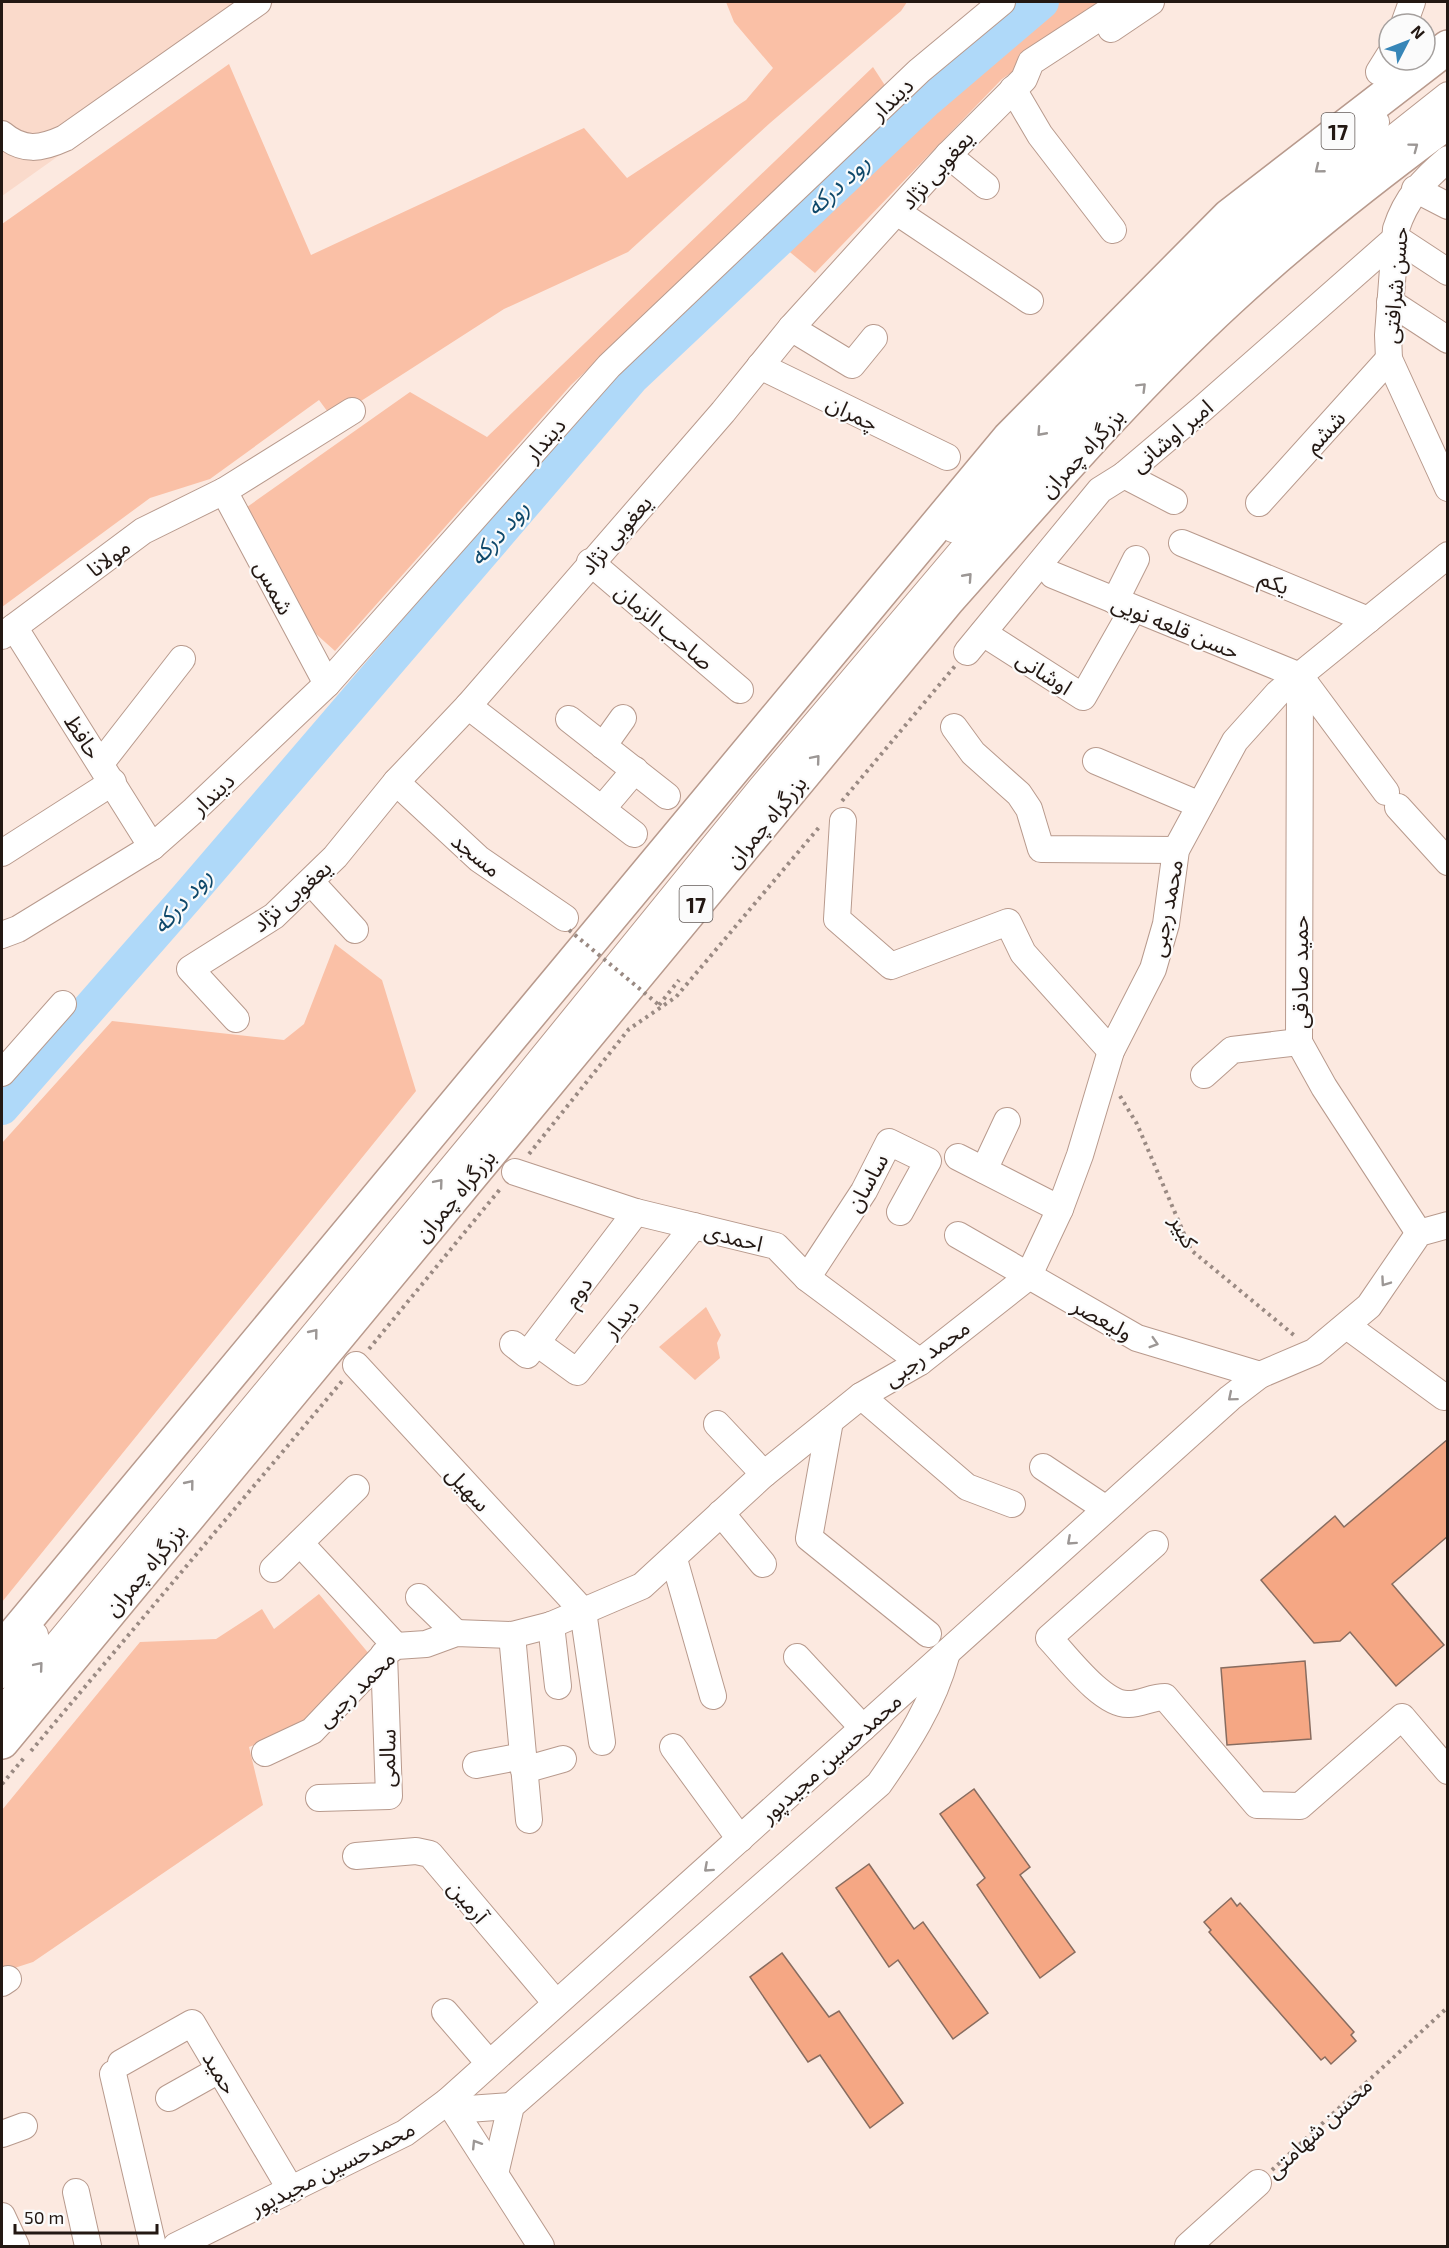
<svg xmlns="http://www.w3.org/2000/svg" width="1449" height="2248" viewBox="0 0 1449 2248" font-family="'Exo 2','Noto Sans Arabic',sans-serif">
	<rect width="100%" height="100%" fill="#fce9e0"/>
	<!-- built -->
	<polygon fill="#fadacb" points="2,2 275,2 2,196"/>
	<!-- green -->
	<g fill="#fac0a6">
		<polygon points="726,2 907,2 901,11 770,123 628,252 504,309 333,419 319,400 210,479 150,498 2,607 2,224 229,64 311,255 584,128 627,178 746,100 773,68 734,22"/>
		<polygon points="1055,2 1113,2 1002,79 815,273 785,248"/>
		<polygon points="873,67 888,90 571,385 335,651 316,634 240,512 410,392 487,437"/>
		<polygon points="335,944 382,980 416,1091 2,1602 2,1143 112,1021 284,1040 304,1024"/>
		<polygon points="706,1307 721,1335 717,1343 720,1358 695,1380 659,1347"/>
		<polygon points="319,1594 370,1655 295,1729 249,1747 263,1805 33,1962 2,1972 2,1810 140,1642 216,1639 262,1609 274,1629"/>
	</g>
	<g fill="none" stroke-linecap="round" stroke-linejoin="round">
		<!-- river -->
		<polyline stroke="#afd9f9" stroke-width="34" points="2,1108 187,897 632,378 927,100 1042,2"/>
	</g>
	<!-- building -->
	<g fill="#f5a784" stroke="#886c5f" stroke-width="1.5">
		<polygon points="1448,1439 1448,1536 1392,1584 1444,1645 1396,1686 1350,1632 1340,1641 1314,1643 1261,1580 1335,1516 1344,1527"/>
		<polygon points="1305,1661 1311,1739 1227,1745 1221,1668"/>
		<polygon points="974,1789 1030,1867 1020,1875 1075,1952 1040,1978 977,1885 985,1878 940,1814"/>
		<polygon points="869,1864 914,1929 923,1922 988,2013 953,2039 898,1960 889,1967 836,1888"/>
		<polygon points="1231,1898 1237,1906 1240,1903 1354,2032 1351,2035 1356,2041 1331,2064 1325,2057 1321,2060 1209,1932 1211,1930 1204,1922"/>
		<polygon points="782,1953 829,2017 839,2011 903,2103 870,2128 820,2055 808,2062 750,1977"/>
	</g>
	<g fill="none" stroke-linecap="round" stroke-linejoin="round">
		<defs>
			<g id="minor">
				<polyline points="1404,24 1412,2"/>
				<polyline points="1111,29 1151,2"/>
				<polyline points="1379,72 1389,56"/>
				<polyline points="1013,89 1040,135 1113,230"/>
				<path d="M2 134C23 152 41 149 65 138L258 2"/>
				<polyline points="948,155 986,186"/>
				<path d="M1448 159C1423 180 1406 198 1396 229L1388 335 1389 359 1448 488"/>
				<polyline points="1415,189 1448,206"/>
				<polyline points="897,212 1030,301"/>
				<polyline points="1390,302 1448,340"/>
				<polyline points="791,328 852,365 874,338"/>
				<polyline points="760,366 947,457"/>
				<polyline points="1124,475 1174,501"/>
				<polyline points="224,491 327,684"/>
				<polyline points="1259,503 1389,359"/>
				<polyline points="953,529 1069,401 1225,246 1376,122"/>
				<polyline points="1182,543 1368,620"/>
				<polyline points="590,562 740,690"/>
				<polyline points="1053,575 1300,676"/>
				<polyline points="1115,601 1136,559"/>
				<polyline points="14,627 152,847"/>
				<polyline points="983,633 1083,697 1133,609"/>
				<polyline points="2,636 143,531 224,491 352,411"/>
				<polyline points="967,652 1100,490 1124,475 1202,409 1396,238 1448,272"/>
				<polyline points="1300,676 1299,1042 1324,1087 1419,1233"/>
				<polyline points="1300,676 1386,792"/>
				<polyline points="468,706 634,834"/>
				<polyline points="569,719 667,796"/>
				<polyline points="954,727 973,753 1019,794 1029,809 1041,849 1176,850"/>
				<polyline points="603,746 623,718"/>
				<polyline points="1096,761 1200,805"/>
				<polyline points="101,763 182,659"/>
				<polyline points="396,782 479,859 565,918"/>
				<polyline points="1398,807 1448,862"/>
				<polyline points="602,809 635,770"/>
				<polyline points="843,821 837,919 891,966 1008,922 1023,953 1111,1051"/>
				<polyline points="2,853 113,782"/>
				<polyline points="311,882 355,930"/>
				<polyline points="2,935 18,929 152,847 194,810 327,684 609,366 919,71 1002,2"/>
				<polyline points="236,1019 190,969 274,916 335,857 396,782 468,706 723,412 791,328 948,155 1024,79 1031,62 1123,2"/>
				<polyline points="2,1073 63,1004"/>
				<polyline points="1204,1075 1232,1050 1299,1042"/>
				<polyline points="958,1157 1060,1209"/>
				<polyline points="984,1170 1007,1121"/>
				<polyline points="515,1172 636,1212 776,1246 807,1278 920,1362"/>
				<polyline points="958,1235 1137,1338 1260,1375"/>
				<polyline points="807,1278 864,1191 889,1142 928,1161 900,1212"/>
				<polyline points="1347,1326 1444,1397"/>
				<polyline points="537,1343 577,1372 694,1226"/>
				<polyline points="513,1344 527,1355 636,1212"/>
				<polyline points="356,1365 583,1611"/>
				<polyline points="861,1396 967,1487 1012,1504"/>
				<polyline points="830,1421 809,1538 928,1634"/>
				<polyline points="717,1424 764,1474"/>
				<polyline points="1043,1467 1106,1509"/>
				<polyline points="721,1513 763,1564"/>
				<polyline points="300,1543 396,1646"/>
				<path d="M1155 1544 1049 1638C1066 1656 1103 1706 1129 1704 1141 1704 1152 1697 1165 1697L1257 1805 1300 1806 1402 1717 1448 1771"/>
				<polyline points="674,1559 713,1696"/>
				<polyline points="273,1569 356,1488"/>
				<polyline points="419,1597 456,1633"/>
				<polyline points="583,1611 602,1742"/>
				<polyline points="551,1625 558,1686"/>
				<polyline points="512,1635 529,1820"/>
				<polyline points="797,1657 863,1728"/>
				<polyline points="2,1675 35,1635"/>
				<polyline points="2,1711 498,1112 761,788 964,548 1083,417 1168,329 1255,248 1448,95"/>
				<polyline points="673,1747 740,1839"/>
				<polyline points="265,1753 312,1731 387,1652 396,1646 426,1644 456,1633 512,1635 551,1625 642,1586 764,1474 861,1396 920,1362 1028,1277 1060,1209 1080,1155 1111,1051 1153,969 1166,924 1176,850 1235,741 1278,693 1448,555"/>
				<polyline points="476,1765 523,1756"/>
				<polyline points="524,1770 563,1759"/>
				<polyline points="319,1798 389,1796 384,1654"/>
				<polyline points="356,1856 416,1851 430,1854 556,2003"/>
				<polyline points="2,1983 8,1979"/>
				<polyline points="445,2012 489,2063"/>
				<polyline points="121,2063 192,2023 291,2190"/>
				<polyline points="113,2074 153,2246"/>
				<polyline points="169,2098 219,2070"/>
				<polyline points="448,2101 541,2246"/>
				<polyline points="454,2110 511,2106"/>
				<polyline points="2,2134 24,2126"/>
				<path d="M495 2174 511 2106 879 1784C907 1744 933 1704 946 1656"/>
				<polyline points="76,2192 88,2246"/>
				<polyline points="2,2216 16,2246"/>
				<polyline points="176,2246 405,2133 448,2101 1230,1398 1260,1375 1314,1352 1369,1306 1419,1233 1448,1225"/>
				<polyline points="1188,2246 1258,2183"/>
			</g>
			<g id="highway">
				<polyline points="2,1649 1009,438 1229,216 1448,47"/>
				<path d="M2 1742 948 600C1039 498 1128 393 1229 300 1298 236 1372 178 1448 122"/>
			</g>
		</defs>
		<!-- minor casing -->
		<use href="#minor" stroke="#b89a8d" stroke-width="28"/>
		<!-- highway casing -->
		<use href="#highway" stroke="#b89a8d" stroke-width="36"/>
		<!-- path -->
		<g stroke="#9a8a83" stroke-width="4" stroke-dasharray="3 4.5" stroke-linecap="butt">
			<polyline points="842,801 955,666"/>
			<polyline points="659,1005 679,980"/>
			<polyline points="1120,1096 1137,1124 1191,1250 1295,1336"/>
			<polyline points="529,1154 629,1029 676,997 821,825"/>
			<polyline points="369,1349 501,1188"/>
			<polyline points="31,1751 343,1380"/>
			<polyline points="2,1784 24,1758"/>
			<polyline points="1272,2170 1448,2007"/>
		</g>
		<!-- minor -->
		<use href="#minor" stroke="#fff" stroke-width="26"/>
		<!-- highway -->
		<use href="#highway" stroke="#fff" stroke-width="33"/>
		<!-- path-bridge -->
		<polyline stroke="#9a8a83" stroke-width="4" stroke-dasharray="3 4.5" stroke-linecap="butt" points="569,930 659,1005"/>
	</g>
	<!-- one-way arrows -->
	<defs><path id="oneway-chevron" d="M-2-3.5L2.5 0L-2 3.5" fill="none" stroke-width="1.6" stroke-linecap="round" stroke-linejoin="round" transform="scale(1.5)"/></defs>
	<g stroke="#9c9795">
		<use href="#oneway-chevron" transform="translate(1414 147) rotate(-37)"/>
		<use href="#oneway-chevron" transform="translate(1319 169) rotate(141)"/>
		<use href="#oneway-chevron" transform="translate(1142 387) rotate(-45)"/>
		<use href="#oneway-chevron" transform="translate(1041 432) rotate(132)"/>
		<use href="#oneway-chevron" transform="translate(968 577) rotate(-48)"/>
		<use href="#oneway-chevron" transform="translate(816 759) rotate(-50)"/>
		<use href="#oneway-chevron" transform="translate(439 1183) rotate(-50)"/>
		<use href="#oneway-chevron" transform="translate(1385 1282) rotate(125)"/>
		<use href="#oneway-chevron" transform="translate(314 1333) rotate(-51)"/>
		<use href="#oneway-chevron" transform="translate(1154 1343) rotate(17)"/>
		<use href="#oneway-chevron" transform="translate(1232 1397) rotate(140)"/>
		<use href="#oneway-chevron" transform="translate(190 1484) rotate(-51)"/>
		<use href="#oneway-chevron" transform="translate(1071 1541) rotate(138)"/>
		<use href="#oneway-chevron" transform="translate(39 1666) rotate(-50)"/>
		<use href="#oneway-chevron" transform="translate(708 1868) rotate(138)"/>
		<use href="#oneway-chevron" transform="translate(476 2144) rotate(-122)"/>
	</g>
	<g text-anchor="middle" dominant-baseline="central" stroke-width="4.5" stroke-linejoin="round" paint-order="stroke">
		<!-- shield labels -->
		<g fill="#fbfbfb" stroke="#645c59" stroke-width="1.5">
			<rect x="1321.5" y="113" width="33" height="36" rx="4.5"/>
			<rect x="679.5" y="886" width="33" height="36" rx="4.5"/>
		</g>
		<g font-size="21" font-weight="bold" fill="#231813">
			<text x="1338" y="131">17</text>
			<text x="696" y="904">17</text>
		</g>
		<!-- street labels -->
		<g font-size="22" fill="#231813" stroke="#fbfbfb">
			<text transform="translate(891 98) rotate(-44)">دیندار</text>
			<text transform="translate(936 169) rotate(-48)">یعغوبی نژاد</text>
			<text transform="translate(1394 285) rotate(-85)">حسن شرافتی</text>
			<text transform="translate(853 412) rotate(26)">چمران</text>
			<text transform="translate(1324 431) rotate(-48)">ششم</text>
			<text transform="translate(1171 435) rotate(-40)">امیر اوشانی</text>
			<text transform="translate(544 439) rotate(-49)">دیندار</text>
			<text transform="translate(1081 452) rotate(-47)">بزرگراه چمران</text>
			<text transform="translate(615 534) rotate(-49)">یعغوبی نژاد</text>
			<text transform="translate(108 557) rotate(-37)">مولانا</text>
			<text transform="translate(1275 581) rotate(23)">یکم</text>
			<text transform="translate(275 587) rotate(62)">شمس</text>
			<text transform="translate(665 626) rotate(40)">صاحب الزمان</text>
			<text transform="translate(1176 626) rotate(22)">حسن قلعه نویی</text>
			<text transform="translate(1045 672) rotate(33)">اوشانی</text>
			<text transform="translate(84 736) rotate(57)">حافظ</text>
			<text transform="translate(212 793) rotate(-43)">دیندار</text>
			<text transform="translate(765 821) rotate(-50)">بزرگراه چمران</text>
			<text transform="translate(477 854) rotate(39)">مسجد</text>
			<text transform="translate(291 895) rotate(-41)">یعغوبی نژاد</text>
			<text transform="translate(1165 908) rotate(-79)">محمد رجبی</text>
			<text transform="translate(1299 972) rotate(-90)">حمید صادقی</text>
			<text transform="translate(866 1182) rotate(-61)">ساسان</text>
			<text transform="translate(454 1195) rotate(-50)">بزرگراه چمران</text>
			<text transform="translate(1185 1231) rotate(63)">کبیر</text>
			<text transform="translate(734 1236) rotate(14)">احمدی</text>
			<text transform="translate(577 1291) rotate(-53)">دوم</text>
			<text transform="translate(620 1318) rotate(-51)">دیدار</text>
			<text transform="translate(1103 1318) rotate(29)">ولیعصر</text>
			<text transform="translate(926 1352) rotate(-35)">محمد رجبی</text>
			<text transform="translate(469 1488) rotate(47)">سهیل</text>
			<text transform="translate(144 1569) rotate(-50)">بزرگراه چمران</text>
			<text transform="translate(355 1688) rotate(-44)">محمد رجبی</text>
			<text transform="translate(830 1757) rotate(-42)">محمدحسین مجیدپور</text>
			<text transform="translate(386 1758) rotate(-89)">سالمی</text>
			<text transform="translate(469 1901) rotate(50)">آرمین</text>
			<text transform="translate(221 2072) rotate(59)">حمید</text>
			<text transform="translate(1318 2127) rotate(-43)">محسن شهامتی</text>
			<text transform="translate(332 2167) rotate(-27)">محمدحسین مجیدپور</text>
		</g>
		<!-- water labels -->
		<g font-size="24" font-style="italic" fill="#0f496b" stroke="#fbfbfb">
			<text transform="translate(837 184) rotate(-43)">رود درکه</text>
			<text transform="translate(498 532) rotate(-49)">رود درکه</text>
			<text transform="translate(181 900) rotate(-49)">رود درکه</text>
		</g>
	</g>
	<!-- border -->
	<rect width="1449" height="2248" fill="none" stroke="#231813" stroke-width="6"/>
	<!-- north arrow -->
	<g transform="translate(1407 42) rotate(48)"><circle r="28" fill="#fbfbfb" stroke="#a5a09e" stroke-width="1.5"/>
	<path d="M0-4.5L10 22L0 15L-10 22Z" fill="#3786b8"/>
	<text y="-9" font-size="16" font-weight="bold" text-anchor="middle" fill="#231813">N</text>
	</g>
	<!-- scale -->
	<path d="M15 2224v9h142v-9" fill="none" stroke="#231813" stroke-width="3"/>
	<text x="24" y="2224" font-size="18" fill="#231813" stroke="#fbfbfb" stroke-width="4.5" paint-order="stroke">50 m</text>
</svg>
